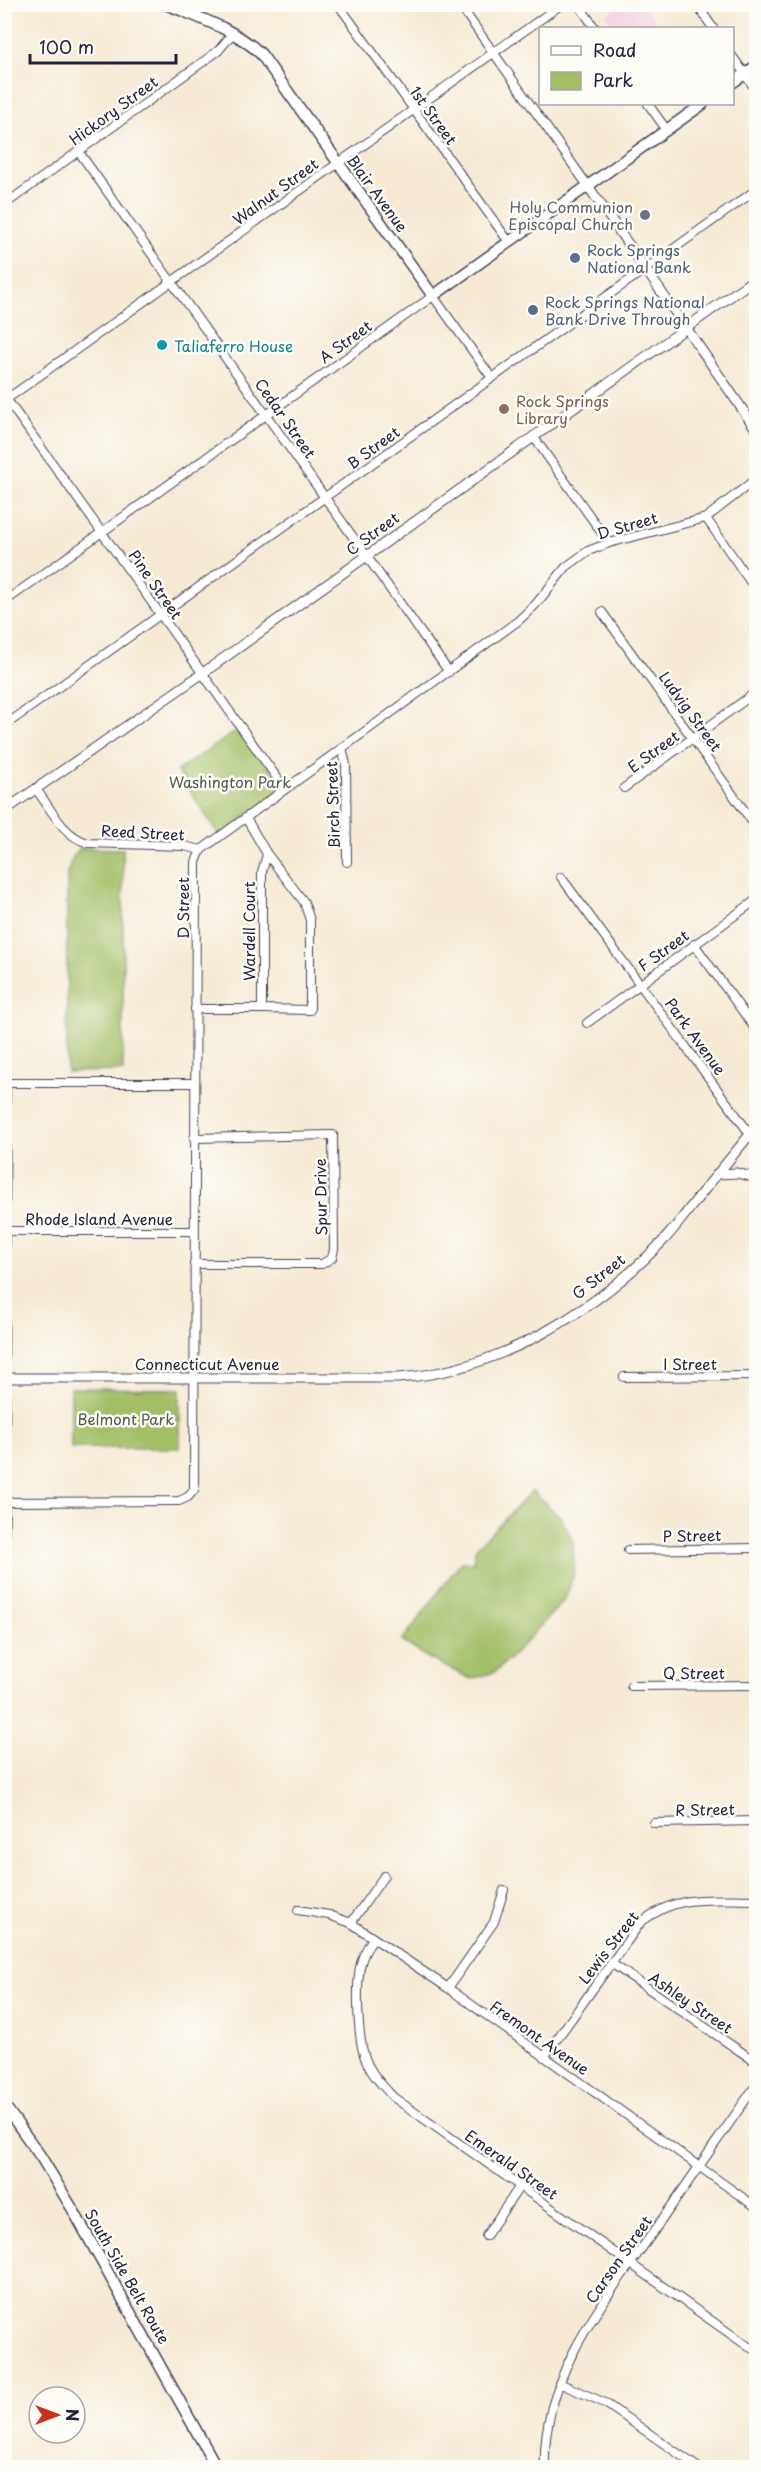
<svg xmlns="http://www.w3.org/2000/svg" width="761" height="2472" viewBox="0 0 761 2472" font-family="'Playpen Sans',sans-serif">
	<rect width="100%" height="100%" fill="#fdfcf7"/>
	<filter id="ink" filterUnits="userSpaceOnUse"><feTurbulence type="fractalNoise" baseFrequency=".0167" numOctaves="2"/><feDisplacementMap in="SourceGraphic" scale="12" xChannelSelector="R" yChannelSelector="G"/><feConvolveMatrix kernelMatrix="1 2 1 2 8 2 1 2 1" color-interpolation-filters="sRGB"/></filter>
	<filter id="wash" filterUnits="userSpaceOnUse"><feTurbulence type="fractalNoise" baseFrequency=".008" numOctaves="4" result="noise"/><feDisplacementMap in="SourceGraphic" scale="24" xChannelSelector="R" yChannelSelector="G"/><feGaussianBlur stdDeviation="1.35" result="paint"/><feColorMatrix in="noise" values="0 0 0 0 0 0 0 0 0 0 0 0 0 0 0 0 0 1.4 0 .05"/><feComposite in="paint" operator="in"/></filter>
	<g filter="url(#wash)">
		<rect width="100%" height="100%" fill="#f6ead5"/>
		<!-- built -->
		<polygon fill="#f2d0e2" points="621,5 643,5 660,28 616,28 606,15"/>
		<!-- green -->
		<g fill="#a3be65" stroke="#627050" stroke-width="1.5">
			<polygon points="241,728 285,789 220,837 177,771"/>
			<polygon points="80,848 123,849 123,1071 67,1072 67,874 73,857"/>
			<polygon points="71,1388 180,1389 180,1448 71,1448"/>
			<polygon points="532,1491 561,1518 573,1541 574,1574 565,1599 519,1649 495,1672 471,1679 430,1659 402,1641 461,1562 474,1562 475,1549"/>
		</g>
	</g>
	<g filter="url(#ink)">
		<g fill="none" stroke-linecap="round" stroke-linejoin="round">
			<defs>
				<g id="minor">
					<polyline points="338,4 509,242"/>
					<polyline points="459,4 588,186"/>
					<polyline points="578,4 595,28"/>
					<polyline points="696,4 713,28"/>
					<polyline points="732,56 745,74"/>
					<polyline points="648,104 666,129"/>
					<polyline points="79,152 449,672"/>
					<polyline points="4,205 218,51 233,33"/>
					<polyline points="5,397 285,789"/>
					<polyline points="4,401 562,4"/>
					<polyline points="533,436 609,543"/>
					<polyline points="706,518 756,590"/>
					<polyline points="4,602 433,296 492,378"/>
					<polyline points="602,612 756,827"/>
					<polyline points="4,726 756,190"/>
					<polyline points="342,748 346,765 347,862"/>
					<polyline points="624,788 756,692"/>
					<path d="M36 789C51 809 63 836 88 843L184 846 201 850"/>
					<polyline points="246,818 267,854"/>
					<polyline points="561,877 750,1134"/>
					<polyline points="694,944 756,1030"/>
					<polyline points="195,1009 262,1009 262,872 267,854 304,902 310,920 310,1010 262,1009"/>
					<polyline points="587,1023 756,900"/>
					<polyline points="4,1083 195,1083"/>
					<polyline points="4,1231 194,1231"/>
					<polyline points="194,1264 322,1264 332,1258 334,1249 333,1135 194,1138"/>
					<polyline points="624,1377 756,1376"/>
					<polyline points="4,1378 6,1083"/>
					<polyline points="6,1502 179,1501 188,1497 194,1490 196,862 201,850 518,621 536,604 566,567 588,551 609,543 706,518 756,479"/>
					<polyline points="628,1550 756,1548"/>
					<polyline points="631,1686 756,1685"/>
					<polyline points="654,1823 756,1821"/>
					<polyline points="298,1910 329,1915 351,1923 448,1988 756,2207"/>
					<polyline points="351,1923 384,1876"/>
					<path d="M373 1938C367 1947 362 1956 360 1967 356 1989 358 2035 364 2055 369 2072 382 2085 393 2097L749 2347 756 2350"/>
					<polyline points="611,1963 756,2062"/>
					<polyline points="448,1988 494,1922 504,1890"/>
					<path d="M544 2057 641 1922C679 1893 711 1900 756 1900"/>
					<polyline points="486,2236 520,2186"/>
					<polyline points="559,2383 605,2403 699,2468"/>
					<path d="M545 2468C541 2375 604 2302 654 2231 688 2182 722 2133 756 2085"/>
				</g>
				<g id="tertiary">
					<polyline points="745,74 756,89"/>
					<polyline points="588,186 756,429"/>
					<polyline points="4,811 203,673 756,278"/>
					<polyline points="718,1174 737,1173 756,1178"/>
					<path d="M4 1553 5 1378H398C497 1372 596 1311 664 1240 677 1226 689 1209 701 1194 720 1171 738 1149 756 1127"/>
				</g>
				<g id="secondary">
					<path d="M166 4C199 18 235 29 261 54L433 296 703 104"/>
					<polyline points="732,83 756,66"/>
					<polyline points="4,2105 41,2157 73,2210 217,2468"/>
				</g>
			</defs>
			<!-- minor casing -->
			<use href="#minor" stroke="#424052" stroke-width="10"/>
			<!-- tertiary casing -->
			<use href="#tertiary" stroke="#424052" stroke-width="11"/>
			<!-- secondary casing -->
			<use href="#secondary" stroke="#424052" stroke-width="13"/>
			<!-- minor -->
			<use href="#minor" stroke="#fff" stroke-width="8"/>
			<!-- tertiary -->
			<use href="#tertiary" stroke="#fff" stroke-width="9"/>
			<!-- secondary -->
			<use href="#secondary" stroke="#fff" stroke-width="10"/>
		</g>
	</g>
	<!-- markers -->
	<circle fill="#6b7280" stroke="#fdfcf7" stroke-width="2" cx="645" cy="215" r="6"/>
	<g fill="#5c6f8a" stroke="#fdfcf7" stroke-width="2">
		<circle cx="575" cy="258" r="6"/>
		<circle cx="533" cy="310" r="6"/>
	</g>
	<circle fill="#0f9aa8" stroke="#fdfcf7" stroke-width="2" cx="162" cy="345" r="6"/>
	<circle fill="#8d6e63" stroke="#fdfcf7" stroke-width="2" cx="504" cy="409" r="6"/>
	<g text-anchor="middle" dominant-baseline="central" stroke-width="5" stroke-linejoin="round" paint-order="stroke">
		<!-- street labels -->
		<g font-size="15" fill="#22223b" stroke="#fdfcf7">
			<text transform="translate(113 110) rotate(-36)">Hickory Street</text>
			<text transform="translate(434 115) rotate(54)">1st Street</text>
			<text transform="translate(275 191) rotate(-36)">Walnut Street</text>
			<text transform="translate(378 193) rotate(54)">Blair Avenue</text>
			<text transform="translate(345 341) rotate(-36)">A Street</text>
			<text transform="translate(286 418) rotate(55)">Cedar Street</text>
			<text transform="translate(373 447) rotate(-36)">B Street</text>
			<text transform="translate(627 525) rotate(-16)">D Street</text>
			<text transform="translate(372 533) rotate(-36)">C Street</text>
			<text transform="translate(156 584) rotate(55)">Pine Street</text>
			<text transform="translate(691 711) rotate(54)">Ludvig Street</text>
			<text transform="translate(653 751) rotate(-36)">E Street</text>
			<text transform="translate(332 805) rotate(-92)">Birch Street</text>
			<text transform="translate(143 832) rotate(3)">Reed Street</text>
			<text transform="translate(182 908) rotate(-90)">D Street</text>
			<text transform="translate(248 931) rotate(-90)">Wardell Court</text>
			<text transform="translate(663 950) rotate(-36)">F Street</text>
			<text transform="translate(696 1036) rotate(54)">Park Avenue</text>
			<text transform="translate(320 1197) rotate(-91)">Spur Drive</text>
			<text x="99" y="1218">Rhode Island Avenue</text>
			<text transform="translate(598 1276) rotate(-38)">G Street</text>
			<text x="207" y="1363">Connecticut Avenue</text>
			<text x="690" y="1363">I Street</text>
			<text transform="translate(692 1535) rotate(-1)">P Street</text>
			<text x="694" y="1672">Q Street</text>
			<text transform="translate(705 1809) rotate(-1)">R Street</text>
			<text transform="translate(608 1947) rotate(-52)">Lewis Street</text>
			<text transform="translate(691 2002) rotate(34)">Ashley Street</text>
			<text transform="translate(540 2037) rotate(35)">Fremont Avenue</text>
			<text transform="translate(512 2164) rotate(35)">Emerald Street</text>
			<text transform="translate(618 2259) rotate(-55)">Carson Street</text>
			<text transform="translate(128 2276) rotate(60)">South Side Belt Route</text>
		</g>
		<!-- worship labels -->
		<g font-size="15" fill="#5b616d" stroke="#fdfcf7" text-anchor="end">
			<text x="633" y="206">Holy Communion<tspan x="633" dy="17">Episcopal Church</tspan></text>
		</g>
		<!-- service labels -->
		<g font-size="15" fill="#4e5e75" stroke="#fdfcf7" text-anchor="start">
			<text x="587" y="249">Rock Springs<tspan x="587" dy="17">National Bank</tspan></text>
			<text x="545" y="301">Rock Springs National<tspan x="545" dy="17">Bank Drive Through</tspan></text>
		</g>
		<!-- culture labels -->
		<g font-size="15" fill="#0d838f" stroke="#fdfcf7" text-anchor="start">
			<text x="174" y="345">Taliaferro House</text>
		</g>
		<!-- education labels -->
		<g font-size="15" fill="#785e54" stroke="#fdfcf7" text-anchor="start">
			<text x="516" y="400">Rock Springs<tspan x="516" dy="17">Library</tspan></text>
		</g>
		<!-- park labels -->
		<g font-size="15" fill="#4f594a" stroke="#fdfcf7">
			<text x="230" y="781">Washington Park</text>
			<text x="126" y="1418">Belmont Park</text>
		</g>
	</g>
	<!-- margin -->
	<rect width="761" height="2472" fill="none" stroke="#fdfcf7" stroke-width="24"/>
	<!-- legend -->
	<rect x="539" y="27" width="195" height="78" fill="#fdfcf7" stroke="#a5a5ac" stroke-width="1.5"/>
	<rect x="551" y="46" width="30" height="9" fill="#ffffff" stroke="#a5a5ac" stroke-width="1.5"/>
	<text x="593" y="57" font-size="18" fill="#22223b">Road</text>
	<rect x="551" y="72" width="30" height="18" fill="#a3be65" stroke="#a5a5ac" stroke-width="1.5"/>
	<text x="593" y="87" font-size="18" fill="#22223b">Park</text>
	<!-- north arrow -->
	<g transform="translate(57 2415) rotate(90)"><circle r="28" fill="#fdfcf7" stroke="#a5a5ac" stroke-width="1.5"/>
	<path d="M0-4.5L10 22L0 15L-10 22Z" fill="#c8321e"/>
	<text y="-9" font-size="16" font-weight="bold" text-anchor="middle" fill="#22223b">N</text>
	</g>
	<!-- scale -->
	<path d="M30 54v9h146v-9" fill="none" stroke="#22223b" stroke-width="3"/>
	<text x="39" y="54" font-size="18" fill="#22223b" stroke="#fdfcf7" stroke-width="4.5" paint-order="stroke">100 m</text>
</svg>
